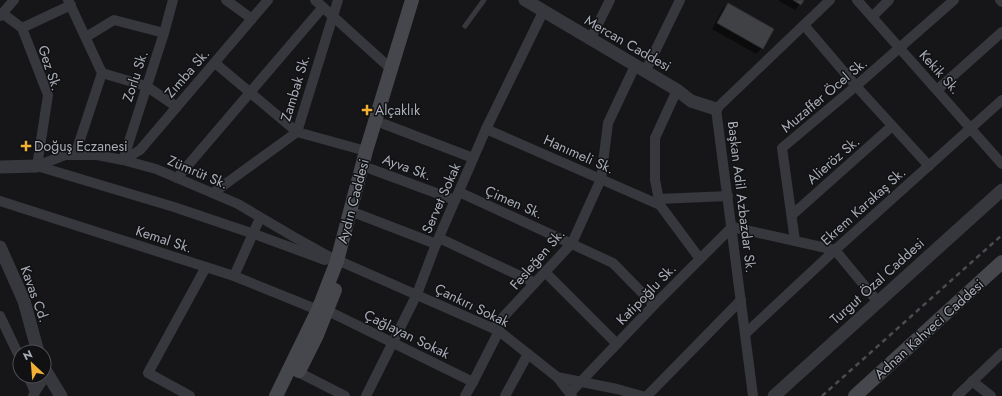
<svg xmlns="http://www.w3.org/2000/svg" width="1002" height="396" viewBox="0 0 1002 396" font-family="Jost,sans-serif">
	<rect width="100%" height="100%" fill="#161618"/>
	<!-- shadow -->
	<g fill="#0007">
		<polygon points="780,0 803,0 795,10 779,1"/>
		<polygon points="728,4 762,48 756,54 712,29 722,10"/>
	</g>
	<!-- building -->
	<g fill="#404145" stroke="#303034">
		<polygon points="793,0 804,0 801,5"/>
		<polygon points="728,3 774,29 763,49 717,23"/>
	</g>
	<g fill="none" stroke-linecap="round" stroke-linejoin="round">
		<!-- service -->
		<polyline stroke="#37383d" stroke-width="5" points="465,26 484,0"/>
		<!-- minor -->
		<g stroke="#37383d" stroke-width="10">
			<polyline points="68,0 102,73 75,155"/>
			<polyline points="226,0 252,19"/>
			<polyline points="315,0 390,68"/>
			<polyline points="857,0 1002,164"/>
			<polyline points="1000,0 1002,2"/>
			<polyline points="2,13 22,28 48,95 37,166"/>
			<polyline points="0,16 14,0"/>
			<polyline points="872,17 889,0"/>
			<polyline points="804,25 856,86 929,166"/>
			<polyline points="22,28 71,5"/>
			<polyline points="86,37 114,20 164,33"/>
			<polyline points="590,40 610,0"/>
			<polyline points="215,63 297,132 366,151"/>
			<polyline points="645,72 680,0"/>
			<polyline points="102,73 146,86 177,107"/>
			<polyline points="677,90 655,138 655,180 660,205 700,259"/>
			<polyline points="937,90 1002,32"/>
			<polyline points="384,124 473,158"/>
			<polyline points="486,129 660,205"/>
			<polyline points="123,160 140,150 268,0"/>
			<polyline points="123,160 164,33 173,0"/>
			<polyline points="37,166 65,155 97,155 123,160 156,169 238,204 294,237 337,261"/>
			<polyline points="37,166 174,207 254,234 325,260"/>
			<polyline points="371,169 455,200"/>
			<polyline points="177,178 323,7"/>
			<polyline points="459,192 613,263 654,305"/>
			<polyline points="213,193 297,132 338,0"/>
			<polyline points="659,199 728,196"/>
			<polyline points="0,201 234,276 318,310"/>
			<polyline points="358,214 436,244"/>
			<polyline points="792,215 892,126"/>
			<polyline points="439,238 535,283"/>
			<polyline points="795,241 782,148 856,86 954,0"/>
			<polyline points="344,263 499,331 557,377 572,396"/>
			<polyline points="545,272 617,344"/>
			<polyline points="234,276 260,218"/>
			<polyline points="328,311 473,382"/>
			<polyline points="0,316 20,358"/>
			<polyline points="493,328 572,243 601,179 608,123 635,66"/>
			<polyline points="745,334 835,250 1002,100"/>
			<polyline points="298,372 345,396"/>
			<polyline points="28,376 35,392 33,396"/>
			<polyline points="557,377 617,389 642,396"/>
			<polyline points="972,381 991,396"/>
			<polyline points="35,392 47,374 44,373"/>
			<polyline points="570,393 654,305 732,227 835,250 878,302"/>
			<polyline points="190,396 148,373 206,267"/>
			<polyline points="366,396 417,294 436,244 486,129 543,12"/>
			<polyline points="465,396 473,382 499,331"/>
			<polyline points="505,396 528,354"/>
			<polyline points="647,396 741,300"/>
			<polyline points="753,396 716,109 830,0"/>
			<polyline points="957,396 1002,353"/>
		</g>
		<!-- tertiary -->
		<g stroke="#37383d" stroke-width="13">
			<polyline points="525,0 677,90 691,101 716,109"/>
			<polyline points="0,167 37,166"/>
			<polyline points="0,247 24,301 38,352"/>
			<polyline points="44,368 61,396"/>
			<polyline points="774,396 1002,190"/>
		</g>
		<!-- secondary -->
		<g stroke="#45474d" stroke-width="14">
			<polyline points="299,371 317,335 335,290"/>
			<polyline points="276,396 318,310 337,261 366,151 412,0"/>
			<polyline points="855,396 1002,262"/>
		</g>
		<!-- rail -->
		<polyline stroke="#4a4c52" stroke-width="2.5" stroke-dasharray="5 4" stroke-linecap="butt" points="822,396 1002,235"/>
	</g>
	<!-- markers -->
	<g fill="#f2b134" stroke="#111113" stroke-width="1.5">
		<path d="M365 104h4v4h4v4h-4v4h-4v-4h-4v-4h4z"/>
		<path d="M24 140h4v4h4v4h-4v4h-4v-4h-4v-4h4z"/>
	</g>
	<g text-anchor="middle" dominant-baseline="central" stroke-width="3" stroke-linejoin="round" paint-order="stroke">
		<!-- street labels -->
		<g font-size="14" fill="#a8adb8" stroke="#111113">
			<text transform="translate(628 43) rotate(30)">Mercan Caddesi</text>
			<text transform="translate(50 68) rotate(72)">Gez Sk.</text>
			<text transform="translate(940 72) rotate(48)">Kekik Sk.</text>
			<text transform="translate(187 73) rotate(-49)">Zımba Sk.</text>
			<text transform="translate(135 76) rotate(-72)">Zorlu Sk.</text>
			<text transform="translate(295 88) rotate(-73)">Zambak Sk.</text>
			<text transform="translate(824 95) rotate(-40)">Muzaffer Öcel Sk.</text>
			<text transform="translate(579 154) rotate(24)">Hanımeli Sk.</text>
			<text transform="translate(833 160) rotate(-41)">Alieröz Sk.</text>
			<text transform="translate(407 167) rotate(20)">Ayva Sk.</text>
			<text transform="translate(198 172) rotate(23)">Zümrüt Sk.</text>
			<text transform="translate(742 197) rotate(83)">Başkan Adil Azbazdar Sk.</text>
			<text transform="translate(441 198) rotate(-66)">Servet Sokak</text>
			<text transform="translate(353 201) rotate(-75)">Aydın Caddesi</text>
			<text transform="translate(514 202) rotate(24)">Çimen Sk.</text>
			<text transform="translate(863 206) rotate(-42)">Ekrem Karakaş Sk.</text>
			<text transform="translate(164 239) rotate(18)">Kemal Sk.</text>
			<text transform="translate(537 259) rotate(-49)">Fesleğen Sk.</text>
			<text transform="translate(877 281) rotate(-42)">Turgut Özal Caddesi</text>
			<text transform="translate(35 294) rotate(70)">Kavas Cd.</text>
			<text transform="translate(646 294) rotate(-46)">Katipoğlu Sk.</text>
			<text transform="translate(472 305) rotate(26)">Çankırı Sokak</text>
			<text transform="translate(929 329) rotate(-42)">Adnan Kahveci Caddesi</text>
			<text transform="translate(407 334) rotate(26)">Çağlayan Sokak</text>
		</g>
		<!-- poi labels -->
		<g font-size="14" fill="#a8adb8" stroke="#111113" text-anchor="start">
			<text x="375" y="110">Alçaklık</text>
			<text x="34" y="146">Doğuş Eczanesi</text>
		</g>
	</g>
	<!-- north arrow -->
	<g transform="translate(32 364) rotate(334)"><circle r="19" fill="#111113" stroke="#4d4f55"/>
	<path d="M0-3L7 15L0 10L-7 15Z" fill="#f2b134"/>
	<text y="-6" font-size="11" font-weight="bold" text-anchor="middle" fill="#a8adb8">N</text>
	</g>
</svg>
